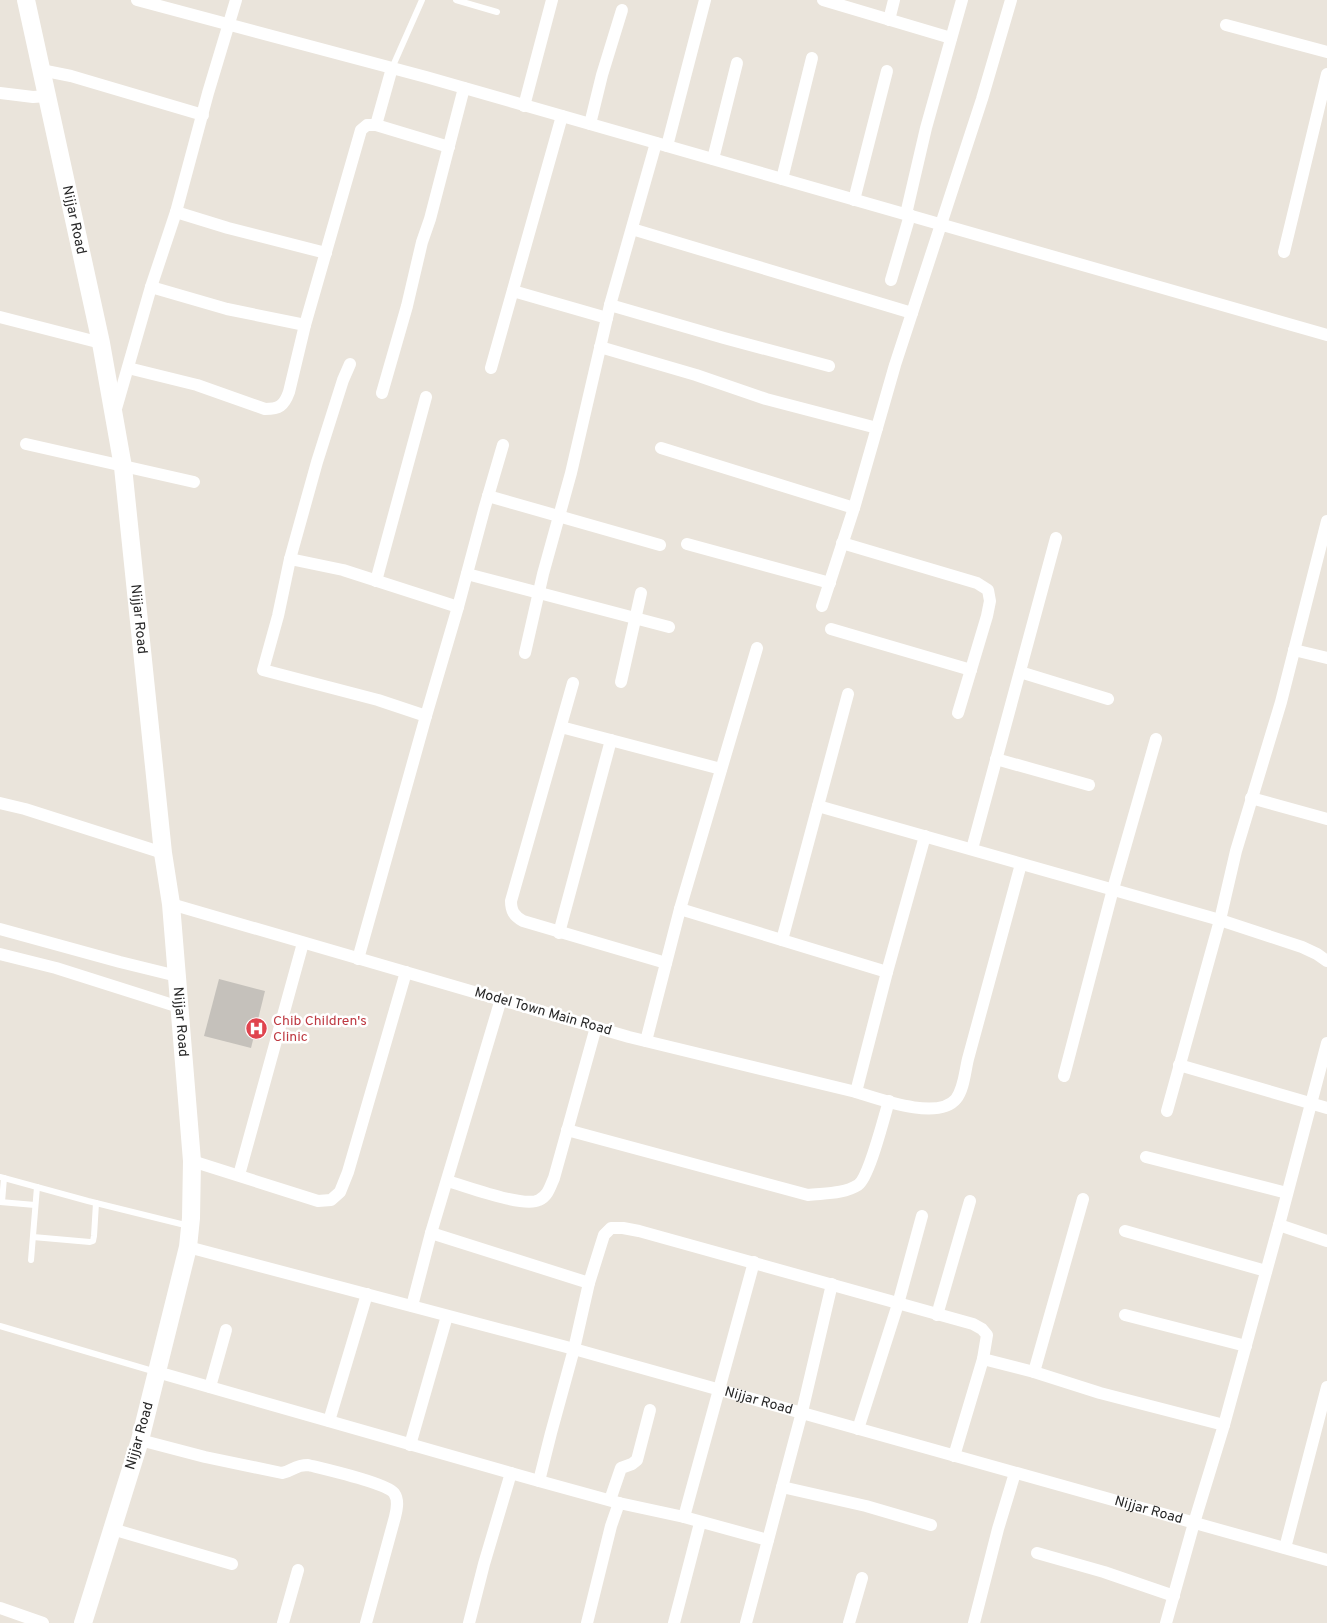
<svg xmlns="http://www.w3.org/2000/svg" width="1327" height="1623" viewBox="0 0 1327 1623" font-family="Overpass,sans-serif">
	<rect width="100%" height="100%" fill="#eae4db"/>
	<!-- building -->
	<polygon fill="#c5c1bb" points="219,979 265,991 251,1048 204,1036"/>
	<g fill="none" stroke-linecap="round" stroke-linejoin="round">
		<!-- lane -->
		<g stroke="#fff" stroke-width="6">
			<polyline points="456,0 497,12"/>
			<polyline points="392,68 422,0"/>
			<polyline points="0,1177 88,1201 189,1226"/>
			<polyline points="0,1202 35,1205"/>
			<polyline points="2,1202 4,1178"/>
			<polyline points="33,1237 90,1242 93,1241 94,1236 96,1203"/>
			<polyline points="31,1260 37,1187"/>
			<polyline points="0,1326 156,1372"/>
		</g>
		<!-- street -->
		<g stroke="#fff" stroke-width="12">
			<polyline points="137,0 426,77 1327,335"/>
			<polyline points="823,0 951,38"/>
			<polyline points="889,20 894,0"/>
			<polyline points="1226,25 1327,52"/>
			<polyline points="41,70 71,76 203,115"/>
			<polyline points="0,93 33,97 47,96"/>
			<polyline points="524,106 552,0"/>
			<polyline points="590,124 602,75 622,10"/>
			<polyline points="376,125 392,68"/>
			<polyline points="667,146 705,0"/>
			<polyline points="713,159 737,63"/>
			<polyline points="782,179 812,58"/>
			<polyline points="854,200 887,71"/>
			<polyline points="176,212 228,228 326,253"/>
			<polyline points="906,214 926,128 962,0"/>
			<polyline points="632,229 912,313"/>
			<polyline points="1284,252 1327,74"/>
			<polyline points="891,280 910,215"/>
			<polyline points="151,287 227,309 305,325"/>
			<polyline points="513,291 607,318"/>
			<polyline points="610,305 724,338 829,366"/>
			<polyline points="0,317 101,343"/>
			<polyline points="600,347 696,375 766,399 877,428"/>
			<polyline points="350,364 343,380 317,462 290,559 278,616 263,670 378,700 426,716"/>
			<path d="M128 368 197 385 265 409C279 409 284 406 289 392L305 325 361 130 367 125H376L449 147"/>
			<polyline points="491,368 562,116"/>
			<polyline points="382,393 407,306 422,242 430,219 464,88"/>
			<polyline points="115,412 151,287 176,212 208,93 236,0"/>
			<polyline points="26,444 194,482"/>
			<polyline points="661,448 854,508"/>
			<polyline points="488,496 660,545"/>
			<polyline points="842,543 977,583 988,590 990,601 987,616 958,713"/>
			<polyline points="687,544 830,583"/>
			<polyline points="290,559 343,570 458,607"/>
			<polyline points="467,574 669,627"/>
			<polyline points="376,581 426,397"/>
			<polyline points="822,606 854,508 895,365 982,99 1011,0"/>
			<polyline points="831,629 971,670"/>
			<polyline points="1294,650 1327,658"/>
			<polyline points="525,653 543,574 571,473 610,305 656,143"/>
			<polyline points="1020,672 1108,699"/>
			<polyline points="621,682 641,593"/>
			<path d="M573 683 511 901C511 911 514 916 523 921L666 963"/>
			<polyline points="561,727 721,769"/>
			<polyline points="996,759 1089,785"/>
			<polyline points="1251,798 1327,819"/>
			<polyline points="0,803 25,809 163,853"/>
			<polyline points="818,806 1220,920 1302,947 1317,954 1327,961"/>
			<polyline points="972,849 1056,538"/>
			<path d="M171 904 629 1037 856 1092C879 1099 938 1121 956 1099 964 1089 965 1071 968 1059L1021 864"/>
			<polyline points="680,909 887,972"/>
			<polyline points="0,929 120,962 177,976"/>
			<polyline points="559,933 611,740"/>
			<polyline points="782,940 848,694"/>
			<polyline points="0,954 56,968 179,1007"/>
			<polyline points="358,959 426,716 458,607 484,510 503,445"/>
			<polyline points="646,1041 680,909 757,648"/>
			<polyline points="1179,1065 1327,1108"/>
			<polyline points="1064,1076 1113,889 1156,739"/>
			<polyline points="856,1092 887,972 925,836"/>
			<polyline points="1167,1111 1220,920 1236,851 1281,702 1327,521"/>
			<path d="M567 1130 808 1195C824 1193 844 1194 858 1185 869 1178 884 1117 889 1101"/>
			<polyline points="1146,1157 1287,1193"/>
			<polyline points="192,1161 318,1201 331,1200 340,1192 348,1172 406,972"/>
			<polyline points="239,1175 303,943"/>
			<path d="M447 1181C466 1186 523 1208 539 1200 548 1196 550 1187 554 1178L596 1027"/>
			<polyline points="1279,1225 1327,1241"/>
			<polyline points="1125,1231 1266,1271"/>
			<polyline points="431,1233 589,1283"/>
			<path id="s1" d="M188 1247 574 1349 1327 1560"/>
			<polyline points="412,1306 431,1233 501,999"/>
			<polyline points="937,1315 970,1201"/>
			<polyline points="1125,1315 1246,1346"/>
			<polyline points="983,1359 1034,1372 1100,1393 1224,1425"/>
			<polyline points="157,1372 539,1481 619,1503 684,1517 768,1540"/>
			<polyline points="1034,1372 1083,1199"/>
			<polyline points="210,1387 226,1330"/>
			<polyline points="329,1421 367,1294"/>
			<polyline points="858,1429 898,1304 922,1216"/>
			<path d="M140 1440 205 1457 282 1473C293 1471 294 1465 308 1465 324 1469 386 1483 394 1493 399 1500 397 1509 395 1517L366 1623"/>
			<polyline points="410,1445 447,1316"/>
			<polyline points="539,1481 551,1433 574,1349 589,1283 604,1235 611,1228 623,1228 639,1231 973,1324 982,1329 987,1335 983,1359 954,1456"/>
			<polyline points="782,1487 866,1506 931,1525"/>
			<polyline points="610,1500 621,1468 632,1464 637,1460 650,1410"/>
			<polyline points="684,1517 754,1262"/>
			<polyline points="112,1529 232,1564"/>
			<polyline points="1285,1548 1327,1387"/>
			<polyline points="1037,1553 1104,1572 1174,1596"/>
			<polyline points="0,1608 43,1623"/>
			<polyline points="283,1623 298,1570"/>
			<polyline points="469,1623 484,1564 511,1473"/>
			<polyline points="587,1623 611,1526 619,1503"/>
			<polyline points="674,1623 700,1523"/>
			<polyline points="746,1623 802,1412 832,1284"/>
			<polyline points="849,1623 862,1578"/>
			<polyline points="974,1623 998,1529 1015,1473"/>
			<polyline points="1166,1623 1194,1523 1224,1425 1279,1225 1327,1043"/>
		</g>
		<!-- secondary -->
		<path stroke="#fff" stroke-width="18" id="s2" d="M26 0 101 343 123 467 163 853 171 904 192 1161 191 1218 188 1247 140 1440 83 1623"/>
	</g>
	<!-- icons -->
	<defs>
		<symbol id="hospital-disc" viewBox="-11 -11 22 22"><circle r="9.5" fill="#e0444e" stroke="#fff"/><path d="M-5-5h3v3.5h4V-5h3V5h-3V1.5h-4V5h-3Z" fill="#fff"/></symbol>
	</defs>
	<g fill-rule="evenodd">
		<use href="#hospital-disc" x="244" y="1016" width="25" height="25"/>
	</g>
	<g text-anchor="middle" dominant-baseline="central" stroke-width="5" stroke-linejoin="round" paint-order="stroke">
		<!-- street labels -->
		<g font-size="14" fill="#282828" stroke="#fff">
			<text stroke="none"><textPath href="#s2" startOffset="225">Nijjar Road</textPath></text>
			<text stroke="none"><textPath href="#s2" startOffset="630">Nijjar Road</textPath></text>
			<text transform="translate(543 1012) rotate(16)">Model Town Main Road</text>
			<text stroke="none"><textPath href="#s2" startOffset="1035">Nijjar Road</textPath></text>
			<text stroke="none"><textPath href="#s1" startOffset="591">Nijjar Road</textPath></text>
			<text transform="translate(140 1436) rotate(-74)">Nijjar Road</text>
			<text stroke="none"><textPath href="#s1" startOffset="996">Nijjar Road</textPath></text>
		</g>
		<!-- health labels -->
		<g font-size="14" fill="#be3a42" stroke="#fff" text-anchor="start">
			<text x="273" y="1021">Chib Children's<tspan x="273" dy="16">Clinic</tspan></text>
		</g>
	</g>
</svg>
